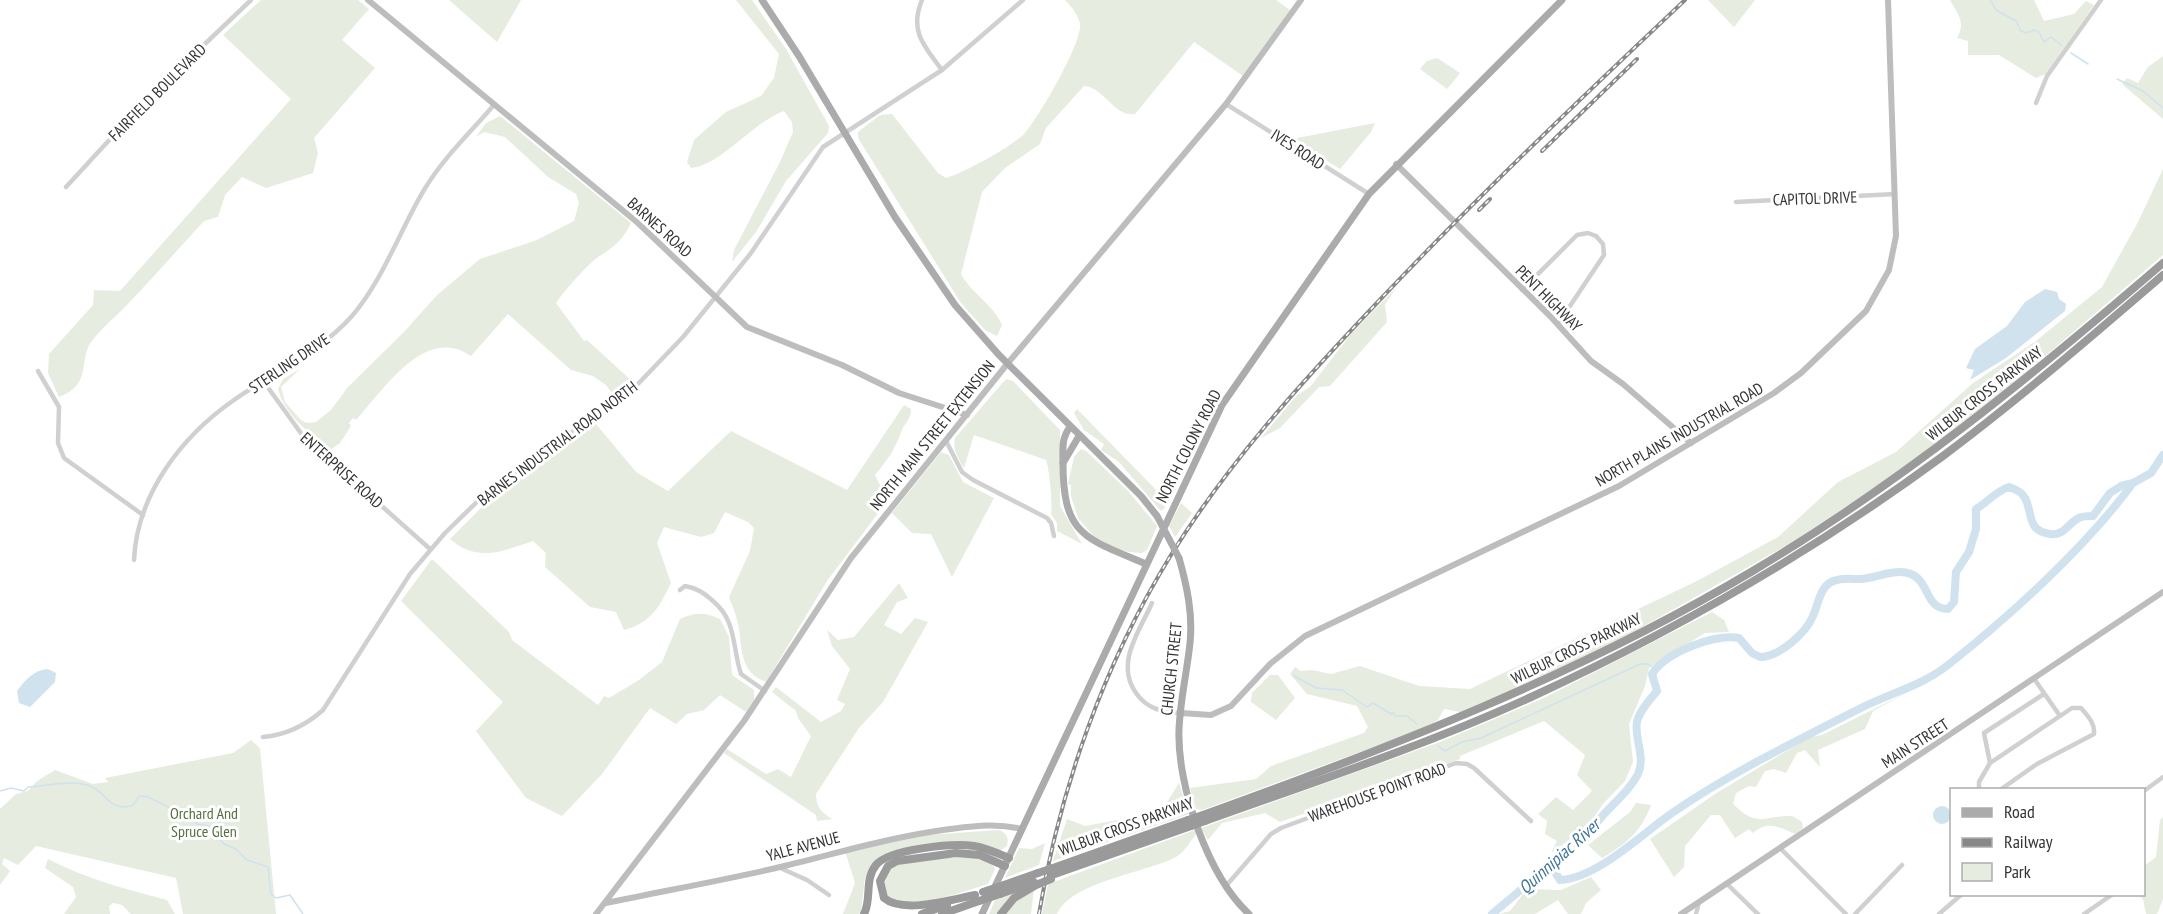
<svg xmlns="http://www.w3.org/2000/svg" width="2163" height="914" viewBox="0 0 2163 914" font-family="'PT Sans Narrow',sans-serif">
	<rect width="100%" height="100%" fill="#fff"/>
	<!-- green -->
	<g fill="#e6ecdf">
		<path d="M261 0H358L369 9 342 40 375 68 314 138 318 153 313 173 266 188 242 177 225 195 218 217 204 221C178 249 153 278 126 306 114 318 102 328 91 342 78 361 93 384 59 397L48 373 49 354 93 305 94 290 120 291 291 99 223 35Z"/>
		<polygon points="449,0 521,0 497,42"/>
		<path d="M736 0H752L786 49 829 126 828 133 786 181 756 232 732 262 734 250 780 162 793 132 792 122 784 111C751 123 723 164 691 168L687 162 694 140 726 112 761 96 774 78 779 54Z"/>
		<path d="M1065 0H1276L1290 10 1243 76 1194 42 1135 114C1115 118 1104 87 1084 86L1046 128 1040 144 1005 168 982 192 961 274C972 294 993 304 1002 325L997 336 985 330 961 303 858 138V132L880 115 892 114 938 173 946 178C963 174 1014 145 1025 133 1039 117 1083 42 1080 23 1078 15 1071 6 1065 0Z"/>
		<polygon points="1708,0 1755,0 1734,27"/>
		<path d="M1950 0H2034L2044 21 2074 14 2086 1 2094 5 2046 74 2036 78 1999 55H1968V41L1957 38C1966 23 1958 14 1950 0Z"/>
		<polygon points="2163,56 2163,119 2122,84 2127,78 2138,83 2148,67"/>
		<polygon points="1437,58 1460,73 1447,89 1420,69 1427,61"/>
		<path d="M500 116 631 223C623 240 613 248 598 257 587 265 564 291 556 303L584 341 587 340 634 383 615 397 606 385 593 376 571 370 508 314 471 356C425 324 383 390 356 420L353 418 349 423 351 426 340 443 330 450C309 432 286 417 278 389L283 379 300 369 281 387 285 402 301 420 307 423 316 422 331 410 348 387 404 332 437 295 480 259 537 240 574 221 579 203 576 194 548 177 505 137 484 132 476 137 486 123Z"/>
		<polygon points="1375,123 1371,132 1340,169 1292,139"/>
		<polygon points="2163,169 2163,255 2001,394 1885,481 1789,544 1607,647 1465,713 1444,709 1438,720 1422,729 1202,810 1196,809 1190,788 1256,779 1271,766 1364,733 1368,727 1357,706 1307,694 1290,674 1295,667 1301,671 1312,670 1331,674 1360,666 1419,686 1470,689 1697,581 1778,537 1838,482 1896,452 1973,383 2036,341 2102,287 2138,222"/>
		<polygon points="1397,287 1385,304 1387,322 1330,386 1319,387 1280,428 1261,438 1297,395 1310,387 1351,334"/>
		<path d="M1006 379 1013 381 1060 430V506L1082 544 1057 531V523L1051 514C1053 505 1049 467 1046 460L974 435 964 468C959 460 952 448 955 438Z"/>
		<path d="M904 405 911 409C911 420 905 422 902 430 894 451 889 458 875 475L884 494 891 496 827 581 766 682C735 671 744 640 736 616 734 609 731 604 729 597L750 551 754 528 748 522 725 512 714 533 701 537 664 527 657 543 671 583C660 606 651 623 624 630L616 612 590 607 545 567 546 553 533 541C503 551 477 563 450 539L489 500 596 424 636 472 668 491 731 431 847 490Z"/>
		<polygon points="1077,409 1161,495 1165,508 1161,511 1119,462 1101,450 1104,444 1084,430 1074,413"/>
		<polygon points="1081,449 1086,451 1128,491 1157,526 1147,550 1142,553 1128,552 1099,542 1078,518 1071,496 1071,485 1068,484 1074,457"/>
		<polygon points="941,452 949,455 963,482 994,498 952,577 931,534 912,533 892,513"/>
		<polygon points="1181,503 1192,513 1175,537 1169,526"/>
		<path d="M432 559 509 632 512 640 598 705 604 696 609 698 639 680 662 662 680 619C696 612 704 612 720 619L729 637 732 675 754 690V700L746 712 720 695 704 710 687 714 676 724 650 708 602 774 562 816 526 798 476 731 503 702 401 601Z"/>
		<path d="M899 583 908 598 897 602 884 625 901 634 915 618 928 622 883 702 859 728 816 794C816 807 821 812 832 819L817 821 816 815 724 753 727 749 766 774 778 769 791 777 811 736 798 718 796 711 772 692 776 687 821 722 841 711 845 704 837 700 850 669 832 646 827 630 838 640 854 637Z"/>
		<polygon points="1712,612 1724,620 1729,632 1705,633 1649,668 1645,686 1629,724 1633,762 1625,781 1603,804 1588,826 1551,853 1557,841 1545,834 1547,821 1538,814 1556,797 1573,810 1592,791 1577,775 1585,755 1544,721 1460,756 1460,759 1280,822 1265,813 1222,823 1208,840 1201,828 1440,742 1542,699"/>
		<polygon points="1270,675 1278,675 1295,698 1276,720 1251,702 1252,693"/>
		<path d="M1910 691 1873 711 1865 729 1818 750 1820 767 1805 750 1797 753 1786 773 1774 769 1765 771 1756 787 1749 786 1736 793 1733 804C1758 829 1765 815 1792 816L1802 822 1803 828 1795 834C1779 827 1767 820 1753 833L1749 829 1735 838 1720 815H1711L1685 846 1684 867 1674 877 1650 839 1715 794 1810 737 1822 735Z"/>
		<polygon points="251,740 260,748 276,914 183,914 176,878 36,846 18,865 4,858 2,864 10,871 0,885 0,809 16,794 28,791 37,781 55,770 93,784 108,782 105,778 233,753"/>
		<polygon points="1179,783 1189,814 1053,861 1067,819 1085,826 1161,812"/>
		<path d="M1636 803 1651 805C1641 832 1626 844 1602 858L1588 845 1630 812Z"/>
		<polygon points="2163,817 2163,899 2157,914 2146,914 2143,899 2138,895 2144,894 2144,866 2156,857 2160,820"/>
		<path d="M999 830C1007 833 1009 838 1007 846L1001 850 933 847 871 867 865 878 861 911 859 914H843L855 883 845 851 926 835Z"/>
		<path d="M1195 830 1197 833C1191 840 1184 853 1176 857 1146 873 1072 881 1057 914H1042L1048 884Z"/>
		<polygon points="1045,843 1039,865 1005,878 1019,848 1032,849"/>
		<path d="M961 857C974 857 989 857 995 869L988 884C953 895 925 906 889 900 886 892 879 880 884 873 894 859 944 859 961 857Z"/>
		<path d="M48 859C86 879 126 889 167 900L175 914H131L122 905 113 903 109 906 110 914H64L76 897 73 887 45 868Z"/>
		<polygon points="1591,877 1601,890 1586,903 1581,914 1568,914 1558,900 1535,914 1499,914 1510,911 1527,889 1561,890"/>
		<polygon points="1034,889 1031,914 1003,914 1012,903"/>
		<polygon points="1013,894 998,914 989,914 995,900"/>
	</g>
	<!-- water -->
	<g fill="#cfe2ee">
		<polygon points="2045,289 2057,292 2059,299 2066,304 2065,311 2006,358 1970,380 1974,370 1966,368 1975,349 2007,326 2025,302"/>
		<path d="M48 669 56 673 55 682 30 707 19 703 17 691C25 680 34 670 48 669Z"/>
		<circle cx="1942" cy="815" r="9"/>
	</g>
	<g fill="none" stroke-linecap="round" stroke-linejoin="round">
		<!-- stream -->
		<g stroke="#cfe2ee" stroke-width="1.5">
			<polyline points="1990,0 1996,10 2016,21 2021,31 2026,33 2034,30 2039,32 2044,42 2051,37 2061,45"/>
			<polyline points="2071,53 2088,64"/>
			<polyline points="2117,79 2143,91 2163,108"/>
			<polyline points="1294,676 1316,688 1342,690 1367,707 1373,703 1391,714 1393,712 1395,716 1407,716 1417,724"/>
			<polyline points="1438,746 1445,751 1462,742 1481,738 1640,664 1648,664 1655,669"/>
			<path d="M0 791 11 788 24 791 28 787C48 786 76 778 94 788 105 794 109 807 125 807 133 807 136 802 139 796L148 797 181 813 197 824 208 826 224 844 236 849 247 860 268 867 271 894 276 898 290 895 303 914"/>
		</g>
		<!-- river -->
		<g stroke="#cfe2ee" stroke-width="8">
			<path d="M1551 866 1560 880C1597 878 1642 834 1672 813 1732 772 1798 740 1863 707 1891 693 1923 685 1948 665 2010 616 2086 547 2133 483"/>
			<path d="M1492 914 1590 832C1603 810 1627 796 1638 774 1646 757 1634 739 1637 722 1639 711 1650 700 1657 691L1652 674C1666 652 1714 634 1739 638L1752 653 1760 657C1779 657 1806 633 1813 616 1819 603 1820 583 1837 580 1845 578 1853 579 1860 579 1877 578 1895 568 1911 574 1930 582 1925 609 1948 609L1954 602 1956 572 1969 552 1976 529V509C1988 502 1996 491 2009 487 2015 489 2022 492 2025 498 2033 512 2026 531 2050 534 2064 536 2068 523 2079 518 2082 516 2089 516 2093 516L2110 493 2121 486 2133 483 2151 473 2163 455"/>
		</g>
		<!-- street -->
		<g stroke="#d0d0d0" stroke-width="4.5">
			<path d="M922 0C909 31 924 46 942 70"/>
			<polyline points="2036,103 2047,76 2101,0"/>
			<polyline points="1226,104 1369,194"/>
			<polyline points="66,187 147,99 251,0"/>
			<polyline points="1736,202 1895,194"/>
			<polyline points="1522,290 1577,235 1588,233 1596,236 1603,244 1604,255 1558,324"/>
			<polyline points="38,371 59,407 58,443 64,458 143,515"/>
			<polyline points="264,382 303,436 430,549"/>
			<polyline points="946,441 962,472 973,480 1047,518 1051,523 1054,536"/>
			<path d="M134 560C137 494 182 436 234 400 274 372 319 353 352 316 383 280 400 230 424 190 443 158 470 133 493 106"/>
			<path d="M680 590 685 586C697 588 704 593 713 601 737 621 732 647 741 674L765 691"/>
			<path d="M1152 603C1139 632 1115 663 1136 693 1147 709 1162 712 1181 713"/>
			<polyline points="2035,680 2060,716"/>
			<path d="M263 737C286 735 305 726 323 710L410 574 445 533 481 498 636 386 683 337 751 253 823 147 942 70 1023 0"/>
			<polyline points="1990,763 1984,733 2044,694"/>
			<path d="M1979 790V782L1990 763 2072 708H2081C2088 716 2095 723 2094 734L2037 764 2000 790"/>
			<polyline points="2144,791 2163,777"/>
			<polyline points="1780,848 1846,914"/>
			<polyline points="778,867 807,880 829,895"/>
			<polyline points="1727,884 1758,914"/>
			<polyline points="1226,886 1271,834 1281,828 1456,763 1467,764 1474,768 1531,821"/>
			<polyline points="1696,914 1699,902"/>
			<polyline points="1855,914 1902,865"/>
			<polyline points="1939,914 1962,894"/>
			<polyline points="2084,914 2113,894"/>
		</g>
		<!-- secondary -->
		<g stroke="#bdbdbd" stroke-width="6">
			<polyline points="368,0 638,223 747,327 842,365 899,393 967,415"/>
			<polyline points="1396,164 1550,316 1591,361 1623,384 1691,443"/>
			<polyline points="1181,713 1211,715 1231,706 1270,664 1305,636 1619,486 1774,393 1801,373 1866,311 1889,270 1896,236 1888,0"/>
			<path d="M606 903C663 891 720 881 776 868 835 854 889 837 950 829 975 826 997 823 1022 829"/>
			<polyline points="596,914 744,721 851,558 1008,363 1226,104 1301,0"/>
			<polyline points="1681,914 2163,592"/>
		</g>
		<!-- primary -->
		<g stroke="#ababab" stroke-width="7">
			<polyline points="762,0 799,56 895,217 955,305 999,355 1141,496 1157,516"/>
			<path d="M1070 427C1061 439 1063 449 1063 463 1063 536 1085 538 1146 564"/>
			<polyline points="1063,463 1079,436"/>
			<path d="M1179 558C1187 586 1193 614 1190 643 1187 672 1180 701 1179 730 1177 786 1208 876 1249 914"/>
			<polyline points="982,914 1222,405 1369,194 1562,0"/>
		</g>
		<!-- highway -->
		<g stroke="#9a9a9a" stroke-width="8">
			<path d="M1203 815C1392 747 1578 675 1751 572 1901 483 2032 376 2163 263"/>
			<path d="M1205 821C1314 782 1424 746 1529 698 1675 631 1814 551 1943 456 2019 399 2091 337 2163 275"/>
			<polyline points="1053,868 1188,820"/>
			<polyline points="1052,875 1191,826"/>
			<polyline points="1004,885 1038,873"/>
			<polyline points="1000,894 1034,882"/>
			<path d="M975 895C950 900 903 914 884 898L880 881 888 866 897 861 956 853 980 855 1005 866"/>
			<path d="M864 914C872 899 864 880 876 865 889 849 953 843 974 846 986 848 997 853 1009 858"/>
			<polyline points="922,914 947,905"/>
			<polyline points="942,914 979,901"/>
			<polyline points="1001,914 1014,898 1036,885"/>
		</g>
		<defs>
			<g id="rail">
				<polyline points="1542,151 1637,59"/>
				<polyline points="1479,210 1490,199"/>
				<path d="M1039 914C1060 788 1104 664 1171 555 1228 463 1300 384 1374 306 1474 200 1579 100 1685 0"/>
			</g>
		</defs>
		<!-- rail casing -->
		<use href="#rail" stroke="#888" stroke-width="4"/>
		<!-- rail -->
		<use href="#rail" stroke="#fff" stroke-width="1.5" stroke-dasharray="4.5" stroke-linecap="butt"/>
		<!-- primary-bridge -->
		<polyline stroke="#ababab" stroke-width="7" points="1157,516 1179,558"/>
		<!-- highway-bridge -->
		<g stroke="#9a9a9a" stroke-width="8">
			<polyline points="1188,820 1203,815"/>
			<polyline points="1191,826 1205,821"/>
			<polyline points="1038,873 1053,868"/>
			<polyline points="1036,885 1051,879"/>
			<polyline points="983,892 1004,885"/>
			<polyline points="979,901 1000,894"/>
		</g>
	</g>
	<g text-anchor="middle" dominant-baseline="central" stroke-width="6" stroke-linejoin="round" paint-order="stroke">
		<!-- street labels -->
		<g font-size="16" fill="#333" stroke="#fff">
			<text transform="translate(157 92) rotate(-45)">FAIRFIELD BOULEVARD</text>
			<text transform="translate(1298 149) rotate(33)">IVES ROAD</text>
			<text transform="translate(1815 198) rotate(-2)">CAPITOL DRIVE</text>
			<text transform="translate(660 227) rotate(42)">BARNES ROAD</text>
			<text transform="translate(1549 298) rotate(45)">PENT HIGHWAY</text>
			<text transform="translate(289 363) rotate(-34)">STERLING DRIVE</text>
			<text transform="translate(1984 393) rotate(-38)">WILBUR CROSS PARKWAY</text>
			<text transform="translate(1679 434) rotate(-30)">NORTH PLAINS INDUSTRIAL ROAD</text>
			<text transform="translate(932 435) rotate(-51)">NORTH MAIN STREET EXTENSION</text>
			<text transform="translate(557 443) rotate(-37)">BARNES INDUSTRIAL ROAD NORTH</text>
			<text transform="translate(1188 446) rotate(-63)">NORTH COLONY ROAD</text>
			<text transform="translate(342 470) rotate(42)">ENTERPRISE ROAD</text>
			<text transform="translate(1576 648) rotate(-26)">WILBUR CROSS PARKWAY</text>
			<text transform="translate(1171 669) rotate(-84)">CHURCH STREET</text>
			<text transform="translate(1915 743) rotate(-33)">MAIN STREET</text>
			<text transform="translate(1377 792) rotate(-20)">WAREHOUSE POINT ROAD</text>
			<text transform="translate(1126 826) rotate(-20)">WILBUR CROSS PARKWAY</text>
			<text transform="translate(803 846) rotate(-15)">YALE AVENUE</text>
		</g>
		<!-- park labels -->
		<g font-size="16" fill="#56703f" stroke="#fff">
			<text x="204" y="813">Orchard And<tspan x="204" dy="18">Spruce Glen</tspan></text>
		</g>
		<!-- water labels -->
		<g font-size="18" font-style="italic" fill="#3f7597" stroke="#fff">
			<text transform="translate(1559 856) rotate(-42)">Quinnipiac River</text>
		</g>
	</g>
	<!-- legend -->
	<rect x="1950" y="788" width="195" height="108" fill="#ffffff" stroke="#adadad" stroke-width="1.5"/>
	<rect x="1962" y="808" width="30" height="9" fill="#ababab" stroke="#adadad" stroke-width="1.5"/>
	<text x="2004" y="818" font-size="18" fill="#333333">Road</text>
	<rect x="1962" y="838" width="30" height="9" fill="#888888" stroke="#adadad" stroke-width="1.5"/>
	<text x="2004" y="848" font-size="18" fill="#333333">Railway</text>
	<rect x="1962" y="863" width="30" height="18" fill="#e6ecdf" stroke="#adadad" stroke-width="1.5"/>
	<text x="2004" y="878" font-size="18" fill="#333333">Park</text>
</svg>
